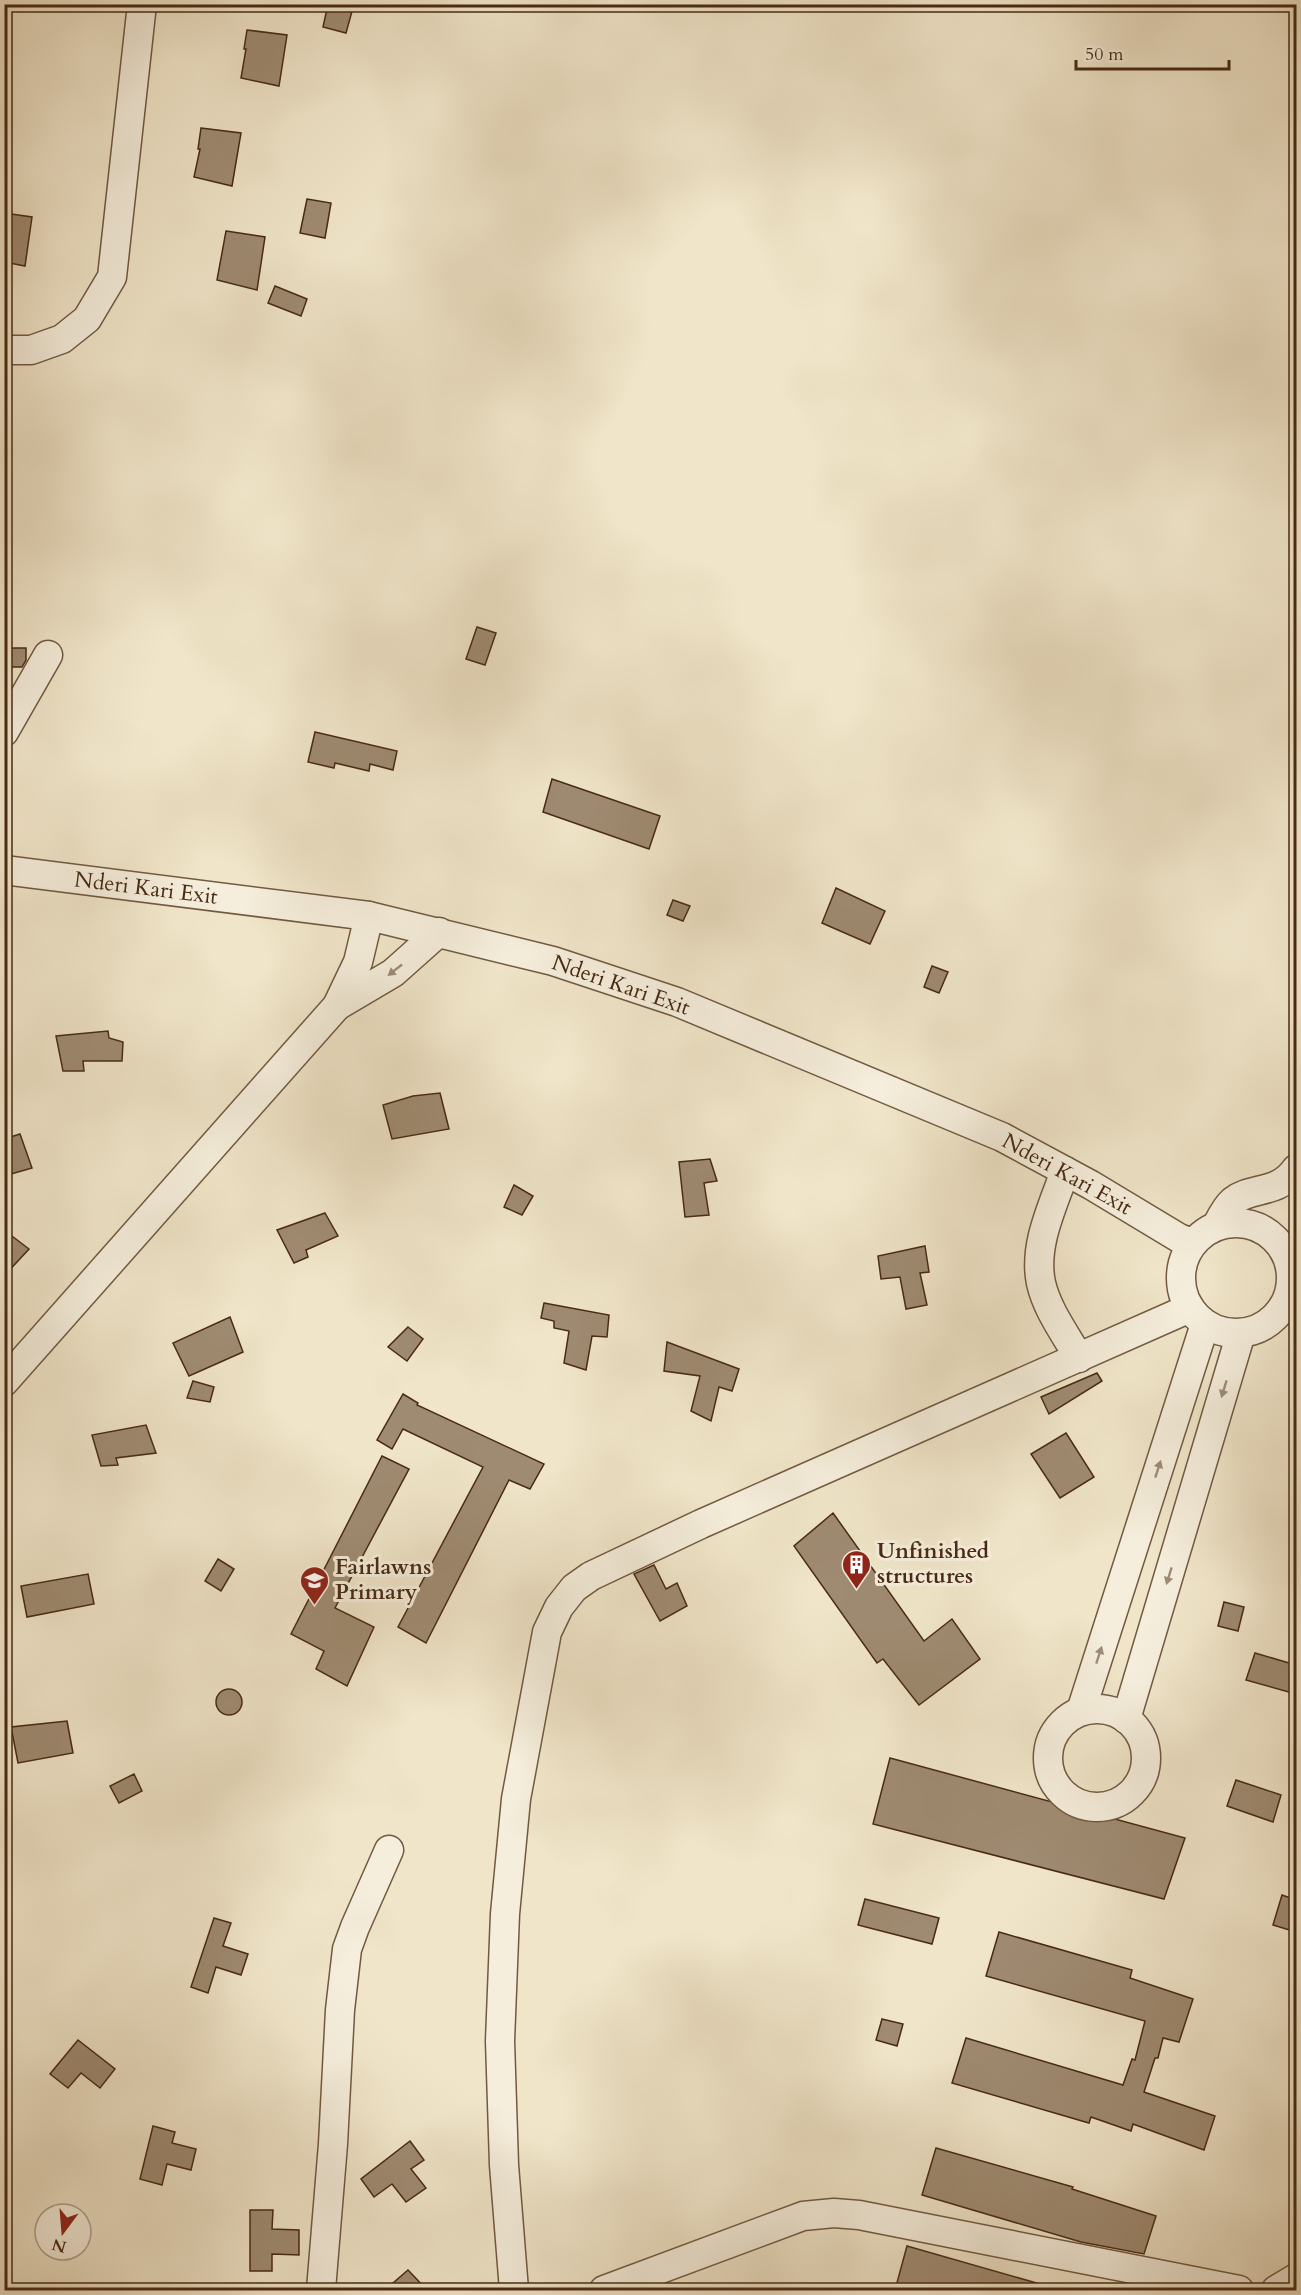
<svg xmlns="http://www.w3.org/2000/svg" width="1301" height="2295" viewBox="0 0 1301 2295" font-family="Cardo,serif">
	<rect width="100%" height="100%" fill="#f0e5c9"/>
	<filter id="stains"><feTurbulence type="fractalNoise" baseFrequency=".00333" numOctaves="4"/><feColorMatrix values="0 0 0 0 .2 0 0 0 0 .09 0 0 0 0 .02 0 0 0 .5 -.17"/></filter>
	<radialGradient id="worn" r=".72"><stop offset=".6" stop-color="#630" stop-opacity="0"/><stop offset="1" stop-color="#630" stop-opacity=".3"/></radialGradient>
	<!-- building -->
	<g fill="#9f8b72" stroke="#482a13" stroke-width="1.5">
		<polygon points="328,4 354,4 346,33 323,27"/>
		<polygon points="247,30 287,35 279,86 241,78 246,49 244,49"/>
		<polygon points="201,128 241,133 232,186 194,177 200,149 198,149"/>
		<polygon points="307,199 331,203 325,238 300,233"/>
		<polygon points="4,213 32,217 25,266 4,262"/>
		<polygon points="226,231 265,237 257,290 217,280"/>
		<polygon points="275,286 307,299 301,316 268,303"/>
		<polygon points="477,627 496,633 485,665 466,659"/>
		<polygon points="4,648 26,648 26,660 22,667 4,667"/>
		<polygon points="315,732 397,751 393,770 370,764 369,771 335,763 334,768 308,762"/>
		<polygon points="552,779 660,816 649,849 543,812"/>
		<polygon points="836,888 885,911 870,944 822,923"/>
		<polygon points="673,900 690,906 683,921 667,915"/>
		<polygon points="932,966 948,972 939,993 924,987"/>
		<polygon points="108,1031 109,1038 123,1042 122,1061 83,1061 84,1071 63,1071 56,1036"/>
		<polygon points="440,1093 449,1129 392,1139 383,1105 413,1096"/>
		<polygon points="20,1134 32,1168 4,1176 4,1139"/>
		<polygon points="710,1159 717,1181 704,1183 709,1215 685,1217 679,1162"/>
		<polygon points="514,1185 533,1196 522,1215 504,1207"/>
		<polygon points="325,1213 338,1236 306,1250 308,1257 294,1263 277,1230"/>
		<polygon points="4,1230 29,1249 4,1276"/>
		<polygon points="925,1246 929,1272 920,1273 927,1305 906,1309 900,1277 881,1279 878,1256"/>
		<polygon points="544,1303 609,1315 607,1337 592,1336 586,1370 564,1363 569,1331 554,1328 554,1321 541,1318"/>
		<polygon points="230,1317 243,1352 189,1376 173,1343"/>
		<polygon points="408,1327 423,1339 407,1361 388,1347"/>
		<polygon points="667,1342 739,1369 732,1391 719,1387 711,1421 691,1411 700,1376 664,1371"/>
		<polygon points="1097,1373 1102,1381 1049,1414 1041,1397"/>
		<polygon points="193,1381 214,1387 210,1402 187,1398"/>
		<polygon points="403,1394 418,1403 417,1405 544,1464 530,1489 509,1480 426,1643 398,1627 483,1467 403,1429 392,1449 377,1440"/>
		<polygon points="146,1425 156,1453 116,1458 118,1465 101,1466 92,1435"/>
		<polygon points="1066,1433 1094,1477 1060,1498 1031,1454"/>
		<polygon points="382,1456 409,1469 335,1608 374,1627 347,1686 316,1669 324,1651 291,1634"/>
		<polygon points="833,1513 924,1641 952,1619 980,1659 919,1705 883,1659 877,1663 794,1546"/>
		<polygon points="218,1559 234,1569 221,1591 205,1581"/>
		<polygon points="654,1565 666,1589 677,1583 687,1606 660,1621 634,1574"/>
		<polygon points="88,1574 94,1604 27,1617 21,1586"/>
		<polygon points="1224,1602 1244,1607 1238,1631 1218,1626"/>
		<polygon points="1255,1653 1296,1665 1296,1694 1246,1680"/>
		<circle cx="229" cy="1702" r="13"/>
		<polygon points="67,1721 73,1753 18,1763 11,1727"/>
		<polygon points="890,1758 1185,1838 1164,1899 873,1824"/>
		<polygon points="134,1774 142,1791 119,1803 110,1786"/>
		<polygon points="1236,1780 1281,1795 1273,1822 1227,1806"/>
		<polygon points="1282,1895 1296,1900 1296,1932 1273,1925"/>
		<polygon points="865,1899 939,1918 932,1944 858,1925"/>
		<polygon points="214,1918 231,1923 223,1946 248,1954 241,1975 216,1967 208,1993 191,1987"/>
		<polygon points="999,1932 1132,1970 1130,1978 1193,1999 1179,2042 1163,2038 1158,2058 1155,2058 1144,2092 1215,2116 1204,2150 1133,2124 1131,2131 1091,2117 1089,2123 952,2083 966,2038 1123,2085 1132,2059 1135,2060 1145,2021 986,1976"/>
		<polygon points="882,2019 903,2024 897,2046 876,2040"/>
		<polygon points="78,2040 115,2069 100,2088 81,2073 68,2088 50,2074"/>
		<polygon points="153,2126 175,2132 172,2143 196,2149 191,2170 167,2164 162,2185 140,2179"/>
		<polygon points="410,2141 424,2160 411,2169 426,2188 406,2202 392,2184 374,2197 361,2179"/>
		<polygon points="936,2148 1073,2187 1072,2189 1156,2216 1144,2254 1081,2242 922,2195"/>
		<polygon points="250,2210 273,2210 272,2229 299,2230 299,2255 272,2254 272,2271 250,2271"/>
		<polygon points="907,2246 1047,2286 1046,2290 895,2290"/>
		<polygon points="408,2270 427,2290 385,2290"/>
	</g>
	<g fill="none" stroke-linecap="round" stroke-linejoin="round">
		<defs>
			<g id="minor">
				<polyline points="4,350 31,350 62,339 87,319 112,277 142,4"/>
				<polyline points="4,732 48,655"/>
				<polyline points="4,870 369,916 553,961 677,1002 1002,1137 1091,1185 1179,1238 1192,1243"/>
				<polyline points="369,916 358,962 337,1006 393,973 439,932"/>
				<path d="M1065 1171C1053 1206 1033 1245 1041 1283 1047 1310 1066 1335 1079 1358"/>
				<circle cx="1236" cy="1278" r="55"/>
				<path d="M1217 1225C1221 1217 1226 1207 1233 1201 1252 1186 1278 1195 1296 1169"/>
				<polyline points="4,1382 337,1006"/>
				<circle cx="1097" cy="1758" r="49"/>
				<polyline points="1081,1711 1205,1324"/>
				<polyline points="1126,1719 1241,1333"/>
				<polyline points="321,2290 333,2144 340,2010 347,1949 355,1927 389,1850"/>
				<polyline points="514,2290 504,2165 500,2041 505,1914 516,1799 547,1632 559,1607 574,1588 591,1576 701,1524 1190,1308"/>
				<polyline points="604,2290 803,2216 834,2213 859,2215 1239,2290"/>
				<polyline points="1276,2290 1296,2278"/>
			</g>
		</defs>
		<!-- minor casing -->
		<use href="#minor" stroke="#725940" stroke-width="31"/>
		<!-- minor -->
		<use href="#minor" stroke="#f5eedc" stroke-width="28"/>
	</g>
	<!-- one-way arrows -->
	<defs><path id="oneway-solid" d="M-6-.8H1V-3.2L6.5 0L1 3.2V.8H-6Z" transform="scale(1.5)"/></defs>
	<g fill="#9e8c78">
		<use href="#oneway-solid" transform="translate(395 970) rotate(142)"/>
		<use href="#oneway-solid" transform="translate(1224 1389) rotate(107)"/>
		<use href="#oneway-solid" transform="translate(1158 1469) rotate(-72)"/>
		<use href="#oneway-solid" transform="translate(1169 1576) rotate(107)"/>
		<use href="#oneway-solid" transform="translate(1099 1655) rotate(-72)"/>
	</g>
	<!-- icons -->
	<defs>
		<symbol id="building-pin" viewBox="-11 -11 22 30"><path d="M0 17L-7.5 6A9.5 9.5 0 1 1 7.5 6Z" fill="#8f2418" stroke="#f5eedc"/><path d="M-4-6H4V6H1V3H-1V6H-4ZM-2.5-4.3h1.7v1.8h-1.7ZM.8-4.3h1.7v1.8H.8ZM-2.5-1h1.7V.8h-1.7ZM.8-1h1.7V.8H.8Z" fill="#fff"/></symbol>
		<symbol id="school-pin" viewBox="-11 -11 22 30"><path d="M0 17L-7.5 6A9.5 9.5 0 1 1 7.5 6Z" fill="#8f2418" stroke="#f5eedc"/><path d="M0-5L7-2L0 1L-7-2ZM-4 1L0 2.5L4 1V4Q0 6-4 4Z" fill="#fff"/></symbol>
	</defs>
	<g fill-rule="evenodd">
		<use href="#building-pin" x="840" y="1548" width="33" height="45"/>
		<use href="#school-pin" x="298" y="1564" width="33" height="45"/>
	</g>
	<g text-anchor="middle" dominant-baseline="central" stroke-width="6" stroke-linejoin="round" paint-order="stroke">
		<!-- street labels -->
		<g font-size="22" fill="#482a13" stroke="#f5eedc">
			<text transform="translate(146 888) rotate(7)">Nderi Kari Exit</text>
			<text transform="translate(621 985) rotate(19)">Nderi Kari Exit</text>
			<text transform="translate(1067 1174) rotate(29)">Nderi Kari Exit</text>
		</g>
		<!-- poi labels -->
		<g font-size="22" font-weight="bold" fill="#482a13" stroke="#f5eedc" text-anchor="start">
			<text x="877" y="1551">Unfinished<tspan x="877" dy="25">structures</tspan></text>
			<text x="335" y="1567">Fairlawns<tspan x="335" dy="25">Primary</tspan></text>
		</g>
	</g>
	<!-- margin -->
	<rect width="1301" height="2295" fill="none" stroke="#f0e5c9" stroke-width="24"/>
	<rect x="6" y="6" width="1289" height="2283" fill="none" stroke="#482a13" stroke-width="3"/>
	<rect x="12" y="12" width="1277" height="2271" fill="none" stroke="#482a13" stroke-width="1.5"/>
	<!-- north arrow -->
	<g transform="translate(63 2232) rotate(196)"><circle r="28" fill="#f5eedc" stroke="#b0a08c" stroke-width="1.5"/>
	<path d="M0-4.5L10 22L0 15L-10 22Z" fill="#8f2418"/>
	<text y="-9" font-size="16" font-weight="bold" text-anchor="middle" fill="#482a13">N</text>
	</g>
	<!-- scale -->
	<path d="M1076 60v9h153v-9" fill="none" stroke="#482a13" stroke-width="3"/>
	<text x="1085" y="60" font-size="18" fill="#482a13" stroke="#f5eedc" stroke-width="4.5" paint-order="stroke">50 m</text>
	<rect width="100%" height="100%" filter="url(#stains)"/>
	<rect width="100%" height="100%" fill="url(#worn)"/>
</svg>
